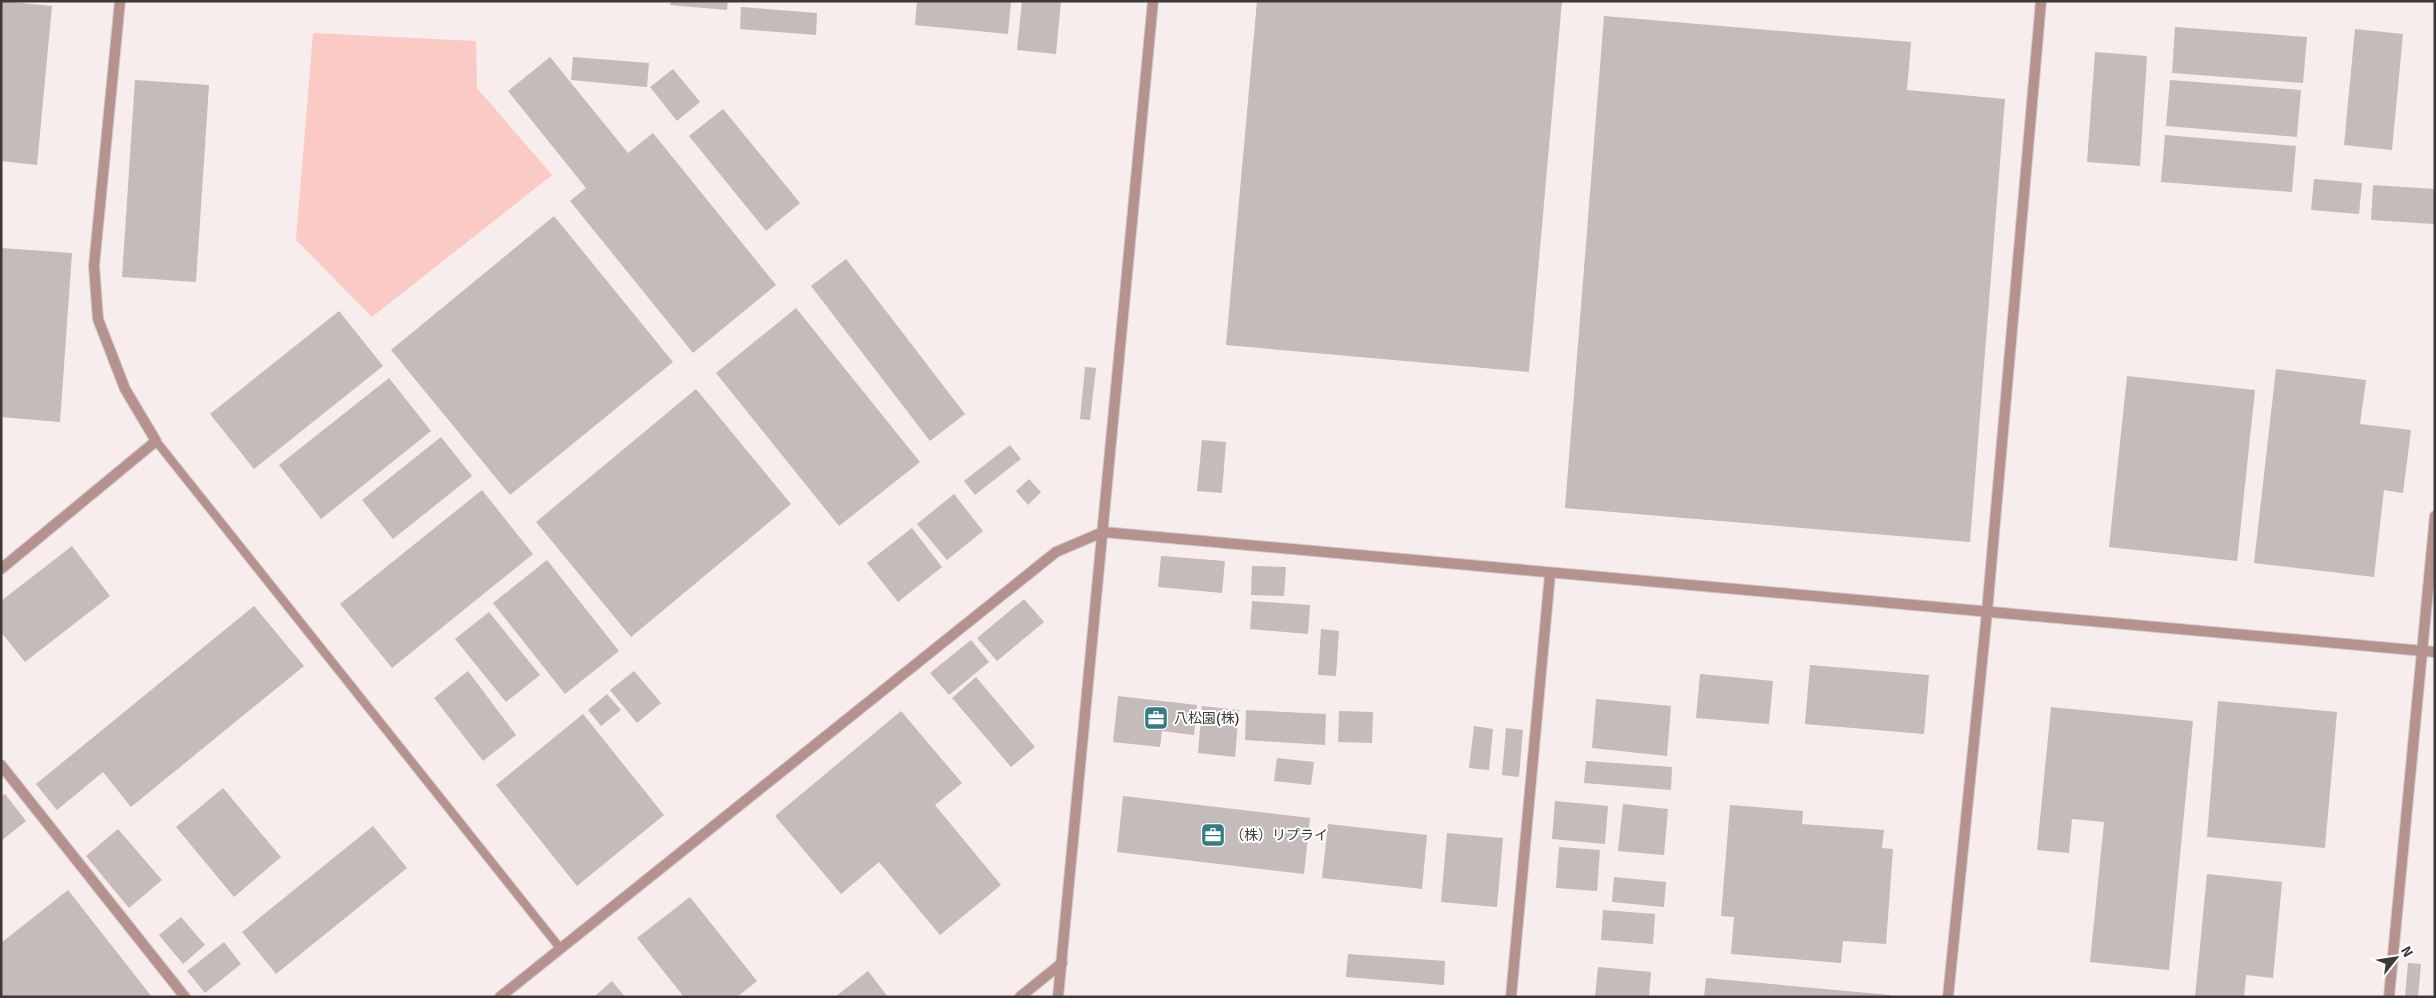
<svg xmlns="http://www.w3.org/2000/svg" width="2436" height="998" viewBox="0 0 2436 998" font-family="Signika,'Noto Sans JP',sans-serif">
	<rect width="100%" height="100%" fill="#f6edec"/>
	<!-- green -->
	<polygon fill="#fccac5" points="313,33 476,41 477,88 552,175 372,317 296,240"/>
	<!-- building -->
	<g fill="#c4bbba">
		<polygon points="1,1 52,6 37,165 1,161"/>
		<polygon points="671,1 728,1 727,10 670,5"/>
		<polygon points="917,1 1011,1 1008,34 915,25"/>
		<polygon points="1022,1 1061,1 1056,54 1017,50"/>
		<polygon points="1257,1 1562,1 1529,372 1226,345"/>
		<polygon points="741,7 817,13 816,35 740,29"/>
		<polygon points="1604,16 1911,42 1907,90 2005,99 1970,542 1565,508"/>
		<polygon points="2175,27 2307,37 2303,83 2172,73"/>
		<polygon points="2355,29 2403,34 2392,150 2344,145"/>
		<polygon points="2095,52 2147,56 2140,166 2087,162"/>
		<polygon points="550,57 628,153 653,133 776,285 693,353 570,201 586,188 508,91"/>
		<polygon points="573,57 649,63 647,87 571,80"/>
		<polygon points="673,69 700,102 677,121 650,87"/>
		<polygon points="135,80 209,85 196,282 122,277"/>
		<polygon points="2170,80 2301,90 2297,137 2166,126"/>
		<polygon points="723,109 800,203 766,231 689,136"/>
		<polygon points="2165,135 2296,146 2292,192 2161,182"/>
		<polygon points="2314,179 2362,183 2359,214 2311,210"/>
		<polygon points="2373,185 2435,189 2434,224 2371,220"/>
		<polygon points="554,216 673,362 510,495 391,350"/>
		<polygon points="1,248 72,253 60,422 1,417"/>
		<polygon points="846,259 965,414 930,441 811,286"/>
		<polygon points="796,308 920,462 839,526 716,373"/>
		<polygon points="339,311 383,366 254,469 210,414"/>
		<polygon points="1085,367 1096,368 1090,420 1080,419"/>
		<polygon points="2276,369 2366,380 2360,424 2411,430 2403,493 2384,490 2374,577 2254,563"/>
		<polygon points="2127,376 2255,390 2237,561 2109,547"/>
		<polygon points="389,378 431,431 321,519 279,465"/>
		<polygon points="696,389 791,504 631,637 536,522"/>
		<polygon points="441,437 472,476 393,539 362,500"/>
		<polygon points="1202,440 1226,442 1222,493 1197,491"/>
		<polygon points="1010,445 1021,459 975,495 964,481"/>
		<polygon points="1029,479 1041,492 1028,505 1016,491"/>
		<polygon points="482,490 533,554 392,668 340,604"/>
		<polygon points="954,494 983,531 947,560 917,524"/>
		<polygon points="912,528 942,567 898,602 867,563"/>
		<polygon points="72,546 110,596 25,662 1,632 1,601"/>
		<polygon points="1161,556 1225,561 1222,593 1158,587"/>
		<polygon points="547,560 619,651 565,694 493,603"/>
		<polygon points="1252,566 1286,567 1284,596 1251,595"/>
		<polygon points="1024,599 1044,622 997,661 977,638"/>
		<polygon points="1252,601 1310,605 1308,634 1250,629"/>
		<polygon points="254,606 304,666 131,807 103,772 57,810 36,784"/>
		<polygon points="489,612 540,675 506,702 455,639"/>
		<polygon points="1321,629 1339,631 1336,676 1318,675"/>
		<polygon points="971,640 989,662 949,695 930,673"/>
		<polygon points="1810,665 1929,675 1924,734 1805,724"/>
		<polygon points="468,671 516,735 483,761 434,698"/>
		<polygon points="634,671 661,703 637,723 610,690"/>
		<polygon points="1700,674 1773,681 1769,724 1696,718"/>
		<polygon points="976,677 1035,747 1011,767 952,698"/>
		<polygon points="607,694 621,710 601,726 588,710"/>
		<polygon points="1118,696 1197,705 1194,735 1162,731 1160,747 1113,742"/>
		<polygon points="1596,699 1671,706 1667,756 1592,748"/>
		<polygon points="2218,701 2337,712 2325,848 2207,837"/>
		<polygon points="1202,706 1239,710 1235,757 1198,753"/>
		<polygon points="2051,707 2193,721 2169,970 2090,962 2104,822 2072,819 2069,853 2037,850"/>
		<polygon points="1246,710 1326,714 1325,745 1245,740"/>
		<polygon points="901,711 962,783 935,805 1001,885 940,935 879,862 841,894 775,816"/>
		<polygon points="1339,711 1373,712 1372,743 1338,742"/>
		<polygon points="583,714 664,815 577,886 496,785"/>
		<polygon points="1474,726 1493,729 1489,770 1469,768"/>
		<polygon points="1506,728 1523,730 1519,777 1502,775"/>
		<polygon points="1277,758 1314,762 1311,785 1274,781"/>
		<polygon points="1586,761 1672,767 1671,790 1584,783"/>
		<polygon points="223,788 281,857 234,897 176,827"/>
		<polygon points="5,794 26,821 1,841 1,796"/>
		<polygon points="1123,796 1310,818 1304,874 1117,852"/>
		<polygon points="1555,801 1608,806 1605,844 1552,839"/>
		<polygon points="1623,804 1668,809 1664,855 1618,851"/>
		<polygon points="1730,805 1803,811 1802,824 1884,830 1882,848 1893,849 1886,944 1843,941 1841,963 1731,954 1734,917 1721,916"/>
		<polygon points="1328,824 1427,835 1422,889 1322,878"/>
		<polygon points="373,826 407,868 276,974 242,932"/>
		<polygon points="118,829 162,880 129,908 86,856"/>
		<polygon points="1447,833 1503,838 1497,907 1441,902"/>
		<polygon points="1559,847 1600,850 1597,891 1556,888"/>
		<polygon points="2207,874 2282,882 2273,978 2246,975 2244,997 2195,997"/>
		<polygon points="1614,877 1666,882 1664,907 1612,902"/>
		<polygon points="68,890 152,997 1,997 1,943"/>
		<polygon points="690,897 757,981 737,997 684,997 637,938"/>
		<polygon points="1603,910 1655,914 1653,944 1601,940"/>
		<polygon points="181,917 205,945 183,964 159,935"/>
		<polygon points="224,942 241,964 205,993 187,971"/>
		<polygon points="1348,954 1445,961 1444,985 1346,977"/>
		<polygon points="2408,963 2421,964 2418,997 2405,997"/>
		<polygon points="1598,967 1651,972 1649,997 1595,997"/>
		<polygon points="868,971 888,997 835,997"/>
		<polygon points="1706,978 1890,995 1890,997 1704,997"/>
		<polygon points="612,981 625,997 594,997"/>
	</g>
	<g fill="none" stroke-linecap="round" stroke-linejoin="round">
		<defs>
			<polyline id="service" points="156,441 560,948"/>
			<g id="minor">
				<polyline points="1,569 156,441 125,389 98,319 94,266 120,1"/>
				<polyline points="1,765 185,997"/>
				<polyline points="500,997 1056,552 1103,532 2435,652"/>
				<polyline points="1020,997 1062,963"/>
				<polyline points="1511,997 1550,574"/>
				<polyline points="1948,997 1987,612 2041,1"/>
			</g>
			<g id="tertiary">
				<polyline points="1058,997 1153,1"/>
				<polyline points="2389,997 2435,516"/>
			</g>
		</defs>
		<!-- service casing -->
		<use href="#service" stroke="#d1c9c8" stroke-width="10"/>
		<!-- minor casing -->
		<use href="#minor" stroke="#d1c9c8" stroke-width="12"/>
		<!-- tertiary casing -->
		<use href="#tertiary" stroke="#d1c9c8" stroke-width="12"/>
		<!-- service -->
		<use href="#service" stroke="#b6928e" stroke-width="8"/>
		<!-- minor -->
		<use href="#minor" stroke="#b6928e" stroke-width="10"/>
		<!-- tertiary -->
		<use href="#tertiary" stroke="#b6928e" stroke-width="10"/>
	</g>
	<!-- icons -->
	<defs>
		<symbol id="office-square" viewBox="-11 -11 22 22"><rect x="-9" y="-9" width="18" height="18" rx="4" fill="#347c84" stroke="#fff"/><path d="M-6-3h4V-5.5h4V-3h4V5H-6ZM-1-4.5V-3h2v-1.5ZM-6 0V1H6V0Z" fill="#fff"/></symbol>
	</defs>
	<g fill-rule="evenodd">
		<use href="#office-square" x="1142" y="704" width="28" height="28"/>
		<use href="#office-square" x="1199" y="821" width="28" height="28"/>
	</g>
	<g text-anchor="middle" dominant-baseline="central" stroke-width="4" stroke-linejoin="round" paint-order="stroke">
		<!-- poi labels -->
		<g font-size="14" fill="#3d3939" stroke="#fff" text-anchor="start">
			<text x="1174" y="718">八松園(株)</text>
			<text x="1230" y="835">（株）リプライ</text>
		</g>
	</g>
	<!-- border -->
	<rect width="2436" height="998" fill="none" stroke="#3d3939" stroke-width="5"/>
	<!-- north arrow -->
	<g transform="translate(2396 958) rotate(60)" stroke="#ffffff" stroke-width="4" paint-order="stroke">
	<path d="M0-4L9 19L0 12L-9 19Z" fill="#3d3939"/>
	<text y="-8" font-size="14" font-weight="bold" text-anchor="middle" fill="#3d3939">N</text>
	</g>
</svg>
